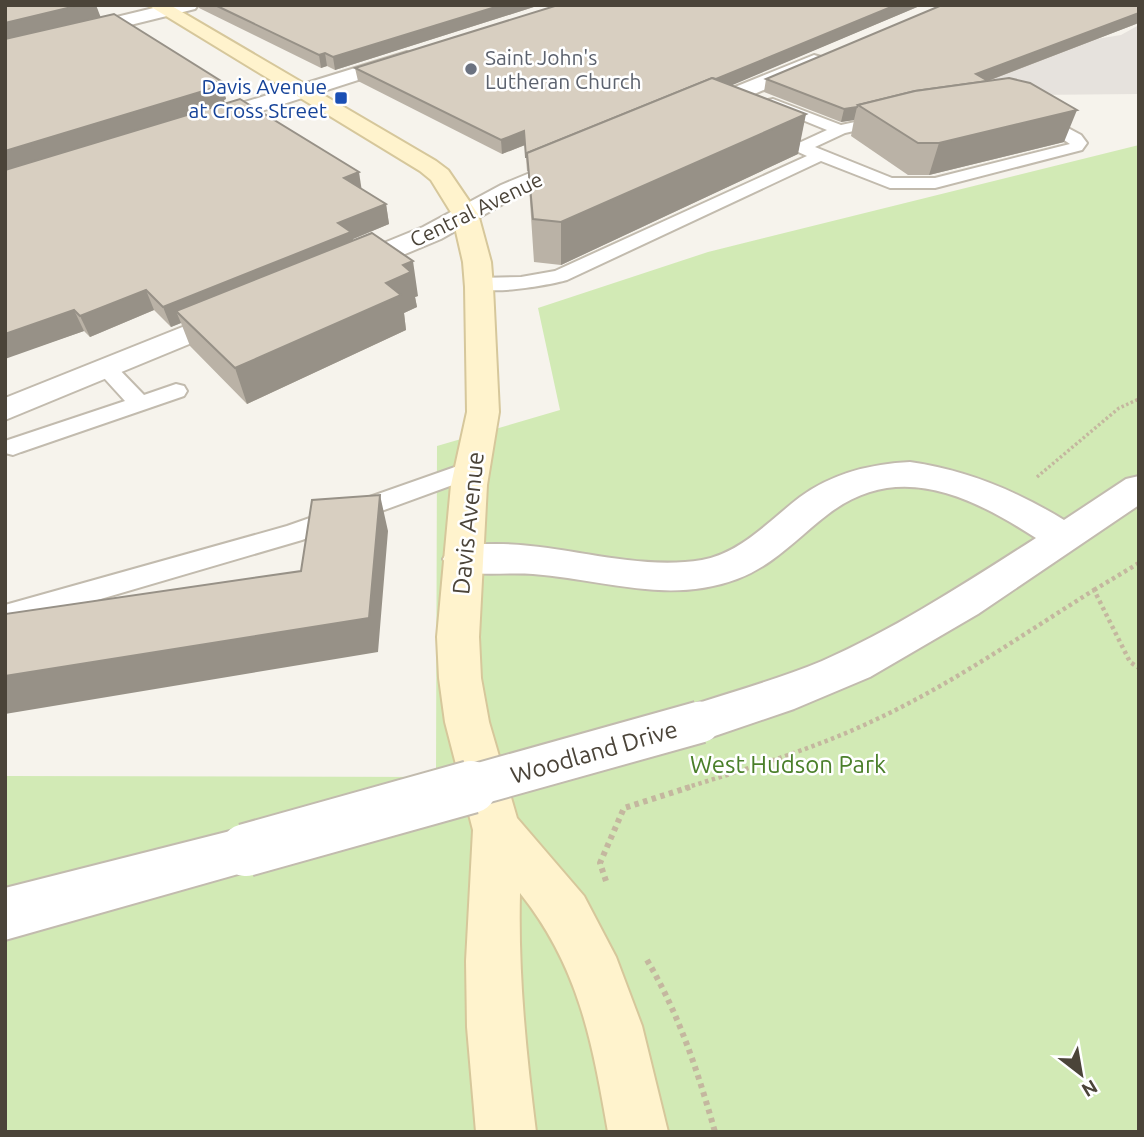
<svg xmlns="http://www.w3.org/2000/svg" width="1144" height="1137" viewBox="0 0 1144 1137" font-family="Ubuntu,sans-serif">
	<rect width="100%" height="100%" fill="#f6f3ec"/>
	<!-- industrial -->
	<polygon fill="#e6e2dd" points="1139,25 1139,94 1031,95 892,48 1034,49 1121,35"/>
	<!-- green -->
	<polygon fill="#d2eab5" points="1139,145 1139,1132 5,1132 5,776 436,777 437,446 560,410 538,308 708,252"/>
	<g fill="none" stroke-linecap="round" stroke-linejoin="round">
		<defs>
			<g id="lane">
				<path d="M773 99 841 125 888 115 893 116 895 119 893 122 845 133 815 147 892 178H935L1070 144 1033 119 1031 116 1038 112 1081 135 1087 143 1082 150 935 188H890L821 161 567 280C549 285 481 298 469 284L479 278 521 277 555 271 807 156 759 134 767 129 801 142 827 130 768 106 766 103 768 100Z"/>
				<polygon points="106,362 113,363 144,395 176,384 184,386 187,391 184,396 21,452 13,455 5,453 5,441 125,401 95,368 99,363"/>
				<polygon points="472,461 480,463 484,469 480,475 302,540 5,627 5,605 287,526"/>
			</g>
			<g id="street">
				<polygon points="166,5 198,5 195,9 5,56 5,44"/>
				<polygon points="407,52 417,58 414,62 212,127 196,127 193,122 196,117"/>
				<polygon points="814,55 821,57 824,61 821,65 704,116 688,116 685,111 688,106"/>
				<polygon points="576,154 584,156 588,161 584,166 519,195 441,239 355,275 345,277 335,275 331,269 335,263 423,227 501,185"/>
				<polygon points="235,306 245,309 250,315 245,321 5,420 5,398"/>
				<path d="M910 462C966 470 1015 490 1064 520L1126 479 1139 476V505L978 614 870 677 794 709 700 741 684 736 678 722 684 708C730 692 777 680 822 661 897 628 967 582 1036 538 969 495 897 460 827 515 797 538 773 566 737 579 668 605 602 579 533 574 505 572 475 577 449 569L443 559 449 549C464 544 479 544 496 544 565 544 634 571 702 560 741 553 770 520 800 497 833 473 870 464 910 462Z"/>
				<polygon points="246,827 263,833 270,850 263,867 5,940 5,888"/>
			</g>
			<path id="secondary" d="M148 5H170L436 161 448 170 478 214 491 262 493 287 499 412 487 485 479 637 481 678 489 722 517 818 584 896 616 957 642 1026 668 1132H608C592 1041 579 967 520 893 518 974 526 1052 536 1132H476L467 1027 466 961 473 830 445 722 439 678 437 637 451 485 467 412 465 287 463 262 452 214 431 180 420 171Z"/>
		</defs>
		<!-- lane casing -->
		<use href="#lane" stroke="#c2bbae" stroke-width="4"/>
		<!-- street casing -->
		<use href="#street" stroke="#c2bbae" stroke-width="4"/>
		<!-- secondary casing -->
		<use href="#secondary" stroke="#d6c79b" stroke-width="4"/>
		<!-- path-far2 -->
		<polyline stroke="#c4b79f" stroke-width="3.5" stroke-dasharray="2.5 2.5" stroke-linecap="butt" points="1037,477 1119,408 1139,399"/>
		<!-- path-far1 -->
		<g stroke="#c4b79f" stroke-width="4.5" stroke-dasharray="3.5 3.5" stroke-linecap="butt">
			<polyline points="1094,590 1139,563"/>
			<path d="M685 788C749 768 814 749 875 720 952 684 1022 635 1094 590L1130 662 1139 668"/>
		</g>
		<!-- path -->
		<g stroke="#c4b79f" stroke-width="6" stroke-dasharray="4.5 4.5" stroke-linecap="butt">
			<polyline points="606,881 600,863 624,808 690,787"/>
			<path d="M647 960C679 1014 698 1072 715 1132"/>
		</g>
		<!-- lane -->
		<use href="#lane" fill="#fff" fill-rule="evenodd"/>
		<!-- street -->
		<use href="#street" fill="#fff" fill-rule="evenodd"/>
		<!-- secondary -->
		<use href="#secondary" fill="#fff3cd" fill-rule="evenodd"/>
		<defs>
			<polyline id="street-bridge-far1" points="464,788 700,722"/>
			<polyline id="street-bridge" points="246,850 471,787"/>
		</defs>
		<!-- street-bridge-far1 casing -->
		<use href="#street-bridge-far1" stroke="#c2bbae" stroke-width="45" stroke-linecap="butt"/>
		<!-- street-bridge casing -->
		<use href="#street-bridge" stroke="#c2bbae" stroke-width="56" stroke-linecap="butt"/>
		<!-- street-bridge-far1 -->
		<use href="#street-bridge-far1" stroke="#fff" stroke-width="41"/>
		<!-- street-bridge -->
		<use href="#street-bridge" stroke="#fff" stroke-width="52"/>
	</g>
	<!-- wall -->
	<g fill="#bab2a6">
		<polygon points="199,5 540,5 335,70 327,66 321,68 199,8"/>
		<polygon points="922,5 731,85 798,154 561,265 534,262 528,171 527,171 525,145 502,154 358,81 355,68"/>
		<polygon points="100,17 221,81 226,99 224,100 225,104 386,204 389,224 353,239 353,241 418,296 415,297 417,307 404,313 406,330 247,404 190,346 181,323 171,327 154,310 90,337 84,331 37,347"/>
		<polygon points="1136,24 988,81 1064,142 929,175 908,175 851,136 854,120 841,122 764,92 766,79"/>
	</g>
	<!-- shaded-wall -->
	<g fill="#979187">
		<polygon points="80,5 96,5 101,18 5,41 5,23"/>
		<polygon points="502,5 540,5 335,70 333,57"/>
		<polygon points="896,5 922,5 529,171 528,157"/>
		<polygon points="1139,13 1139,23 1136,24 972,87 976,74"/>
		<polygon points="325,53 327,66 321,68 319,55"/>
		<polygon points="221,81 226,99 224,100 225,104 5,173 5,151"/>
		<polygon points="857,107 854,120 841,122 844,109"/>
		<polygon points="1077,110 1064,142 929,175 939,143"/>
		<polygon points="806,114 798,154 561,265 561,222"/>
		<polygon points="524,131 525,145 502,154 501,140"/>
		<polygon points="359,172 362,192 344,178"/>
		<polygon points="386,204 389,224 353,239 355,252 176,311 181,323 171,327 163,307 338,223"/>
		<polygon points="413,261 418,296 415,297 417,307 404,313 406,330 247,404 235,368 386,283 403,265"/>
		<polygon points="146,290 154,310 90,337 80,316"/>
		<polygon points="74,310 84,331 5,359 5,334"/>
		<polygon points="380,495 388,531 378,652 5,714 5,676 369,618"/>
	</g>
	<!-- building -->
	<g fill="#d8cfc1" stroke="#979187" stroke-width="2">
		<polygon points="5,5 80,5 5,23"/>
		<polygon points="215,5 502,5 333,57 325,53 319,55"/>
		<polygon points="558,5 896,5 716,79 712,78 527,153 528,157 526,157 524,131 501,140 355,68"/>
		<polygon points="942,5 1139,5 1139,13 976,74 988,81 915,91 858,105 857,107 844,109 766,79"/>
		<polygon points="114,14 221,81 215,83 220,86 5,151 5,39"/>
		<polygon points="712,78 806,114 561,222 533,219 527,153"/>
		<polygon points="1009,78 1030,83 1077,110 939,143 918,143 858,105 915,91"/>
		<polygon points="240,99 359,172 344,178 386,204 338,223 351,232 163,307 146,290 80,316 74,310 5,334 5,170"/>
		<polygon points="372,233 413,261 403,265 411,272 386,283 401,295 235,368 176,311"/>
		<polygon points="380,495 369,618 5,676 5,614 301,571 312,500"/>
	</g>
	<!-- markers -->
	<circle fill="#6b7280" stroke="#fff" stroke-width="2.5" cx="471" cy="69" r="7"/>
	<rect fill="#1a4fb4" stroke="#fff" stroke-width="2.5" x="334" y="91" width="14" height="14" rx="3.5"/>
	<g text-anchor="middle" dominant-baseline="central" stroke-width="5" stroke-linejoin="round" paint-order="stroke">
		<!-- far-worship labels -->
		<g font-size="21" fill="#5b616d" stroke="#fff" text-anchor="start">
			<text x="485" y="57">Saint John's<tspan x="485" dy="24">Lutheran Church</tspan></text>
		</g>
		<!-- far-transit labels -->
		<g font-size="21" fill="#164399" stroke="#fff" text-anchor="end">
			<text x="327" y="86">Davis Avenue<tspan x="327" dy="24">at Cross Street</tspan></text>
		</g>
		<!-- far-street labels -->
		<g font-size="21" fill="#4b4439" stroke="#fff">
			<text transform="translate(476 209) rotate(-26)">Central Avenue</text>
		</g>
		<!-- street labels -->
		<g font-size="24" fill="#4b4439" stroke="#fff">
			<text transform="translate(468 523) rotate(-84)">Davis Avenue</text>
			<text transform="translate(594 752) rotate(-16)">Woodland Drive</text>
		</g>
		<!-- park labels -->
		<g font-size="24" fill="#4a7f2a" stroke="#fff">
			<text x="788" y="764">West Hudson Park</text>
		</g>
	</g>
	<!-- border -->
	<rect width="1144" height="1137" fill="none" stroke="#4b4439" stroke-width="14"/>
	<!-- north arrow -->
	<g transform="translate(1081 1074) rotate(149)" stroke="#ffffff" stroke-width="5" paint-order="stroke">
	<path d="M0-5L12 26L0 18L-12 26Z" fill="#4b4439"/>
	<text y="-10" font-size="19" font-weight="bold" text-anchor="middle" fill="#4b4439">N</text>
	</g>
</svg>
